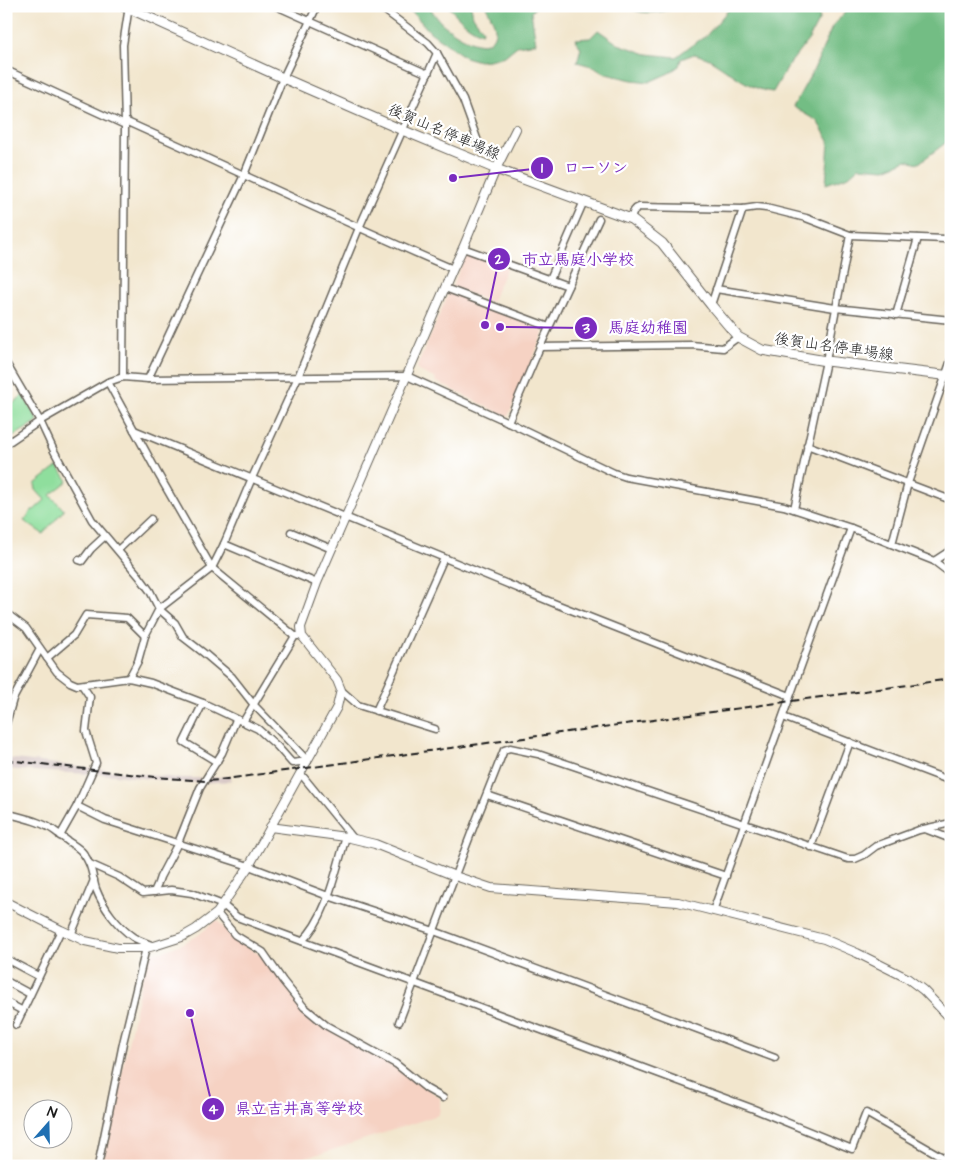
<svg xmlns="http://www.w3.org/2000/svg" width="957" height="1172" viewBox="0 0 957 1172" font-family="'Architects Daughter','Klee One',sans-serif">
	<rect width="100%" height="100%" fill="#fff"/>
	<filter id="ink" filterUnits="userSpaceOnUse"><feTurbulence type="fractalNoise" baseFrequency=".02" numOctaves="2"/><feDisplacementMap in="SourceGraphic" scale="10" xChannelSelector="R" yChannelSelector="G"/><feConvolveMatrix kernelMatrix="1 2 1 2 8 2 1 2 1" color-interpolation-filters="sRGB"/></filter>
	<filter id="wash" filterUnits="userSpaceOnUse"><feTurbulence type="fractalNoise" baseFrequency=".0096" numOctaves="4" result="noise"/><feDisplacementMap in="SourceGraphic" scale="20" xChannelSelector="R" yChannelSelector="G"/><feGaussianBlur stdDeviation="1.12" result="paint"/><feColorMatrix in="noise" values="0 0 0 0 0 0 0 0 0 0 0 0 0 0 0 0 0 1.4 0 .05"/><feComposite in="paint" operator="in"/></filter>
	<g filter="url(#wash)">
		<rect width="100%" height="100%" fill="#f2e6cd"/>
		<!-- built -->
		<g fill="#f6d2c3">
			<polygon points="467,252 507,267 491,302 452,287"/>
			<polygon points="449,292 544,327 545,330 508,417 435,381 436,379 419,371 417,367"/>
			<polygon points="217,920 236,940 263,957 303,1008 396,1065 440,1098 440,1110 438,1115 323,1153 276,1164 263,1166 102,1166 147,954 164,951 184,943 197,936"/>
		</g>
		<!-- industrial -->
		<polygon fill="#d1bfbd" points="6,758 176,778 206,778 231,776 231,781 203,783 176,782 116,775 49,772 6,769"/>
		<!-- green -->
		<g fill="#8fde9d" stroke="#567d5c">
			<polygon points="23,395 38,421 6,441 6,410"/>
			<polygon points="58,466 68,481 50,495 64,510 43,534 24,521 32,510 34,510 45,500 36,490 35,484"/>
		</g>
		<!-- forest -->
		<g fill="#73bd84" stroke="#486c50">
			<path d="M403 6H429C432 11 435 15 438 19 446 29 478 50 489 42 493 39 496 33 495 28 494 21 489 13 486 6H537L531 12 536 43 517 46 505 56 489 60 479 61 465 57 430 32 413 13Z"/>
			<path d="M448 6H471L473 16 483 30 482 33C467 28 458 17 448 6Z"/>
			<path d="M626 6H685C664 11 645 18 626 6Z"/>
			<path d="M727 6H815L820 18 809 39 788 66 773 92C749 90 730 71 709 59 705 57 699 55 694 54L681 59 679 66 669 73 649 82 632 80 606 74 595 67 577 62 581 48 575 39 590 38 598 30 618 44 647 54 676 57 689 47 706 36 729 9Z"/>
			<polygon points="851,6 951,6 951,141 948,141 919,163 906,160 885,169 859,167 849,176 826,184 829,141 817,121 793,107 814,69 832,27"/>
		</g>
	</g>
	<g filter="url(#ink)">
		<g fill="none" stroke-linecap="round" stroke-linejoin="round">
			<defs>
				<g id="minor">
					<polyline points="276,6 428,74"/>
					<polyline points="379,6 428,43 437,53 463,100 480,147"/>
					<polyline points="6,70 125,125"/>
					<path d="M125 121C235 170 343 222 453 269"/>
					<path d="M631 219C633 214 633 209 639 207L743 209 757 207 766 208 806 218 850 235 945 239 951 240"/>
					<polyline points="463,248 568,286"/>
					<polyline points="550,279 584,201"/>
					<polyline points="445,288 549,327"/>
					<polyline points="716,289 835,308 951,320"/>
					<polyline points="711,305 743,209"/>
					<polyline points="896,315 918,238"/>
					<polyline points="540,347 691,345 723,348 738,337"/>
					<polyline points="6,363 40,421 54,451 92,520 139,576 150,591 159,609 175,623 183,637 205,654 232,677 254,705 308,761"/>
					<polyline points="123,377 125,125 123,45 129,6"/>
					<polyline points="148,379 244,175 283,78 317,6"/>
					<polyline points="108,382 157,472 212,568 295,636"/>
					<polyline points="508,422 540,347 599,219"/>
					<polyline points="134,430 556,604 790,696"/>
					<polyline points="6,444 40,421 108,382 123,377 148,379 407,376 508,422 614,473 626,477 784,506 851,528 934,561 951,574"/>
					<polyline points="807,445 951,500"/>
					<polyline points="794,509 826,361 850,235"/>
					<polyline points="291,532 332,549"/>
					<polyline points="224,544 317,583"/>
					<polyline points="892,544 908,483 951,360"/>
					<polyline points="118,550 151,519"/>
					<polyline points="79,560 82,561 91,549 105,536"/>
					<polyline points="934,561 951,550"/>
					<polyline points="6,613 26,628 47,658 57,672 70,682 77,685 85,684 129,678 151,683 203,703 258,729 277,746 292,763 308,761"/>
					<polyline points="47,658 74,635 86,615 127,618 145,636"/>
					<polyline points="129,678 138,661 145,636 159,609 212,568 224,544 252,478 298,377 359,228 437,53"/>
					<polyline points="341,690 358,705 435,729"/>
					<polyline points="203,703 184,742 217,762"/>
					<polyline points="376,711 444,558"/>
					<polyline points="783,717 951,781"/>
					<polyline points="243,722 295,636 298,636"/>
					<polyline points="6,724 13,699 40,649"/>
					<polyline points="301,774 353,838"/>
					<polyline points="487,795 726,876"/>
					<polyline points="77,806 105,820 249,866 328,896 434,931 775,1058"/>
					<path d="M6 813C22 818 42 821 56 832 59 834 62 837 65 839 71 844 78 847 83 853 92 864 92 876 96 889 103 907 117 926 133 937 139 941 147 943 154 946"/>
					<polyline points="925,829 951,839"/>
					<polyline points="60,836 77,806 96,763 86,731 90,697 82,685"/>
					<polyline points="811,847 850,742"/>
					<polyline points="90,864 119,877 143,893 171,890 192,893 223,905 237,917 754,1109 852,1149 866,1113 951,1162"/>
					<polyline points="154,892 158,883 160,877 178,843 200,788 222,753 236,720"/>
					<polyline points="713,911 788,702 851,528"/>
					<polyline points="217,913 235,935 263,952 283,981 304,1007 327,1026 396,1064 427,1089 443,1098"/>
					<polyline points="71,935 94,880"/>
					<path d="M302 941C327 918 336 869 346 837"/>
					<polyline points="6,959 38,976"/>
					<polyline points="6,981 30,994"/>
					<polyline points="6,1002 23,1011"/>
					<polyline points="399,1022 475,823 504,750 510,748 538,754 848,859 855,859 864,855 876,846 919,830 951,823"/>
					<polyline points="16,1025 61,930"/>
					<polyline points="98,1166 123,1043 146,948"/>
				</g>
				<g id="tertiary">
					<polyline points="270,827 346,837 375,844 455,876 491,888 678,902 824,939 857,953 907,978 923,990 951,1019"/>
					<polyline points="6,902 61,930 85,941 118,948 146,948 154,946 182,937 196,929 217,913 249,866 337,707 341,690 337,680 302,636 301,627 317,583 453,269 463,248 496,169 516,129"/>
				</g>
				<polyline id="secondary" points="124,6 283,78 402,130 496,169 631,219 662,243 711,305 738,337 762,350 826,361 951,376"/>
			</defs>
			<!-- minor casing -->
			<use href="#minor" stroke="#67635a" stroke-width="9"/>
			<!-- tertiary casing -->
			<use href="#tertiary" stroke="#67635a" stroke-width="10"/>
			<!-- secondary casing -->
			<use href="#secondary" stroke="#67635a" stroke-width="11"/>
			<!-- minor -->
			<use href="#minor" stroke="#fff" stroke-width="6"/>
			<!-- tertiary -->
			<use href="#tertiary" stroke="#fff" stroke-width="8"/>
			<!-- secondary -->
			<use href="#secondary" stroke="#fff" stroke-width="9"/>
			<!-- rail -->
			<polyline stroke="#1c1c1c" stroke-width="2" stroke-dasharray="8 4" stroke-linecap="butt" points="6,760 155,777 205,781 219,780 951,679"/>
		</g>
	</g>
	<g text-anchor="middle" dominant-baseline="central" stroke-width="4.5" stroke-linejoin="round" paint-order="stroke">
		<!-- street labels -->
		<g font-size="15" fill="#1c1c1c" stroke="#fff">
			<text transform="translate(444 132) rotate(23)">後賀山名停車場線</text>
			<text transform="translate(834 347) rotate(8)">後賀山名停車場線</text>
		</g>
	</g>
	<!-- callouts -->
	<path fill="none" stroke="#7b2cbf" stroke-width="2" d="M453 178L542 168M485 325L499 259M500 327L586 328M190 1013L213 1109"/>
	<g fill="#7b2cbf" stroke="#fff" stroke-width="2">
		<circle cx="453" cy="178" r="5"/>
		<circle cx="485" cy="325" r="5"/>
		<circle cx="500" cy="327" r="5"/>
		<circle cx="190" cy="1013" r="5"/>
		<circle cx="542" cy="168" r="12"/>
		<circle cx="499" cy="259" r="12"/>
		<circle cx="586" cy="328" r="12"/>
		<circle cx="213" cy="1109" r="12"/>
	</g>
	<g font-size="15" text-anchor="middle" font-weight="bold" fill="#fff">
		<text x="542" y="173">1</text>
		<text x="499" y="264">2</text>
		<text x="586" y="333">3</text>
		<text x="213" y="1114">4</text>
	</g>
	<g font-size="16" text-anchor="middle" font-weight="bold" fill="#7b2cbf" stroke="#fff" stroke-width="4.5" stroke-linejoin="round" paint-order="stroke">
		<text x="596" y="173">ローソン</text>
		<text x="578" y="265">市立馬庭小学校</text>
		<text x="648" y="333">馬庭幼稚園</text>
		<text x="299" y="1114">県立吉井高等学校</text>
	</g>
	<!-- margin -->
	<rect width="957" height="1172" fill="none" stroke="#fff" stroke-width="25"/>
	<!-- north arrow -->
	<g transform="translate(48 1124) rotate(20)"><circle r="24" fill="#ffffff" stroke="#a4a4a4"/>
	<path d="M0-4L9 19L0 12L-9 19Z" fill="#1f6fb2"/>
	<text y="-8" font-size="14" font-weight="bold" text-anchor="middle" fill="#1c1c1c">N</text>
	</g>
</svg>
